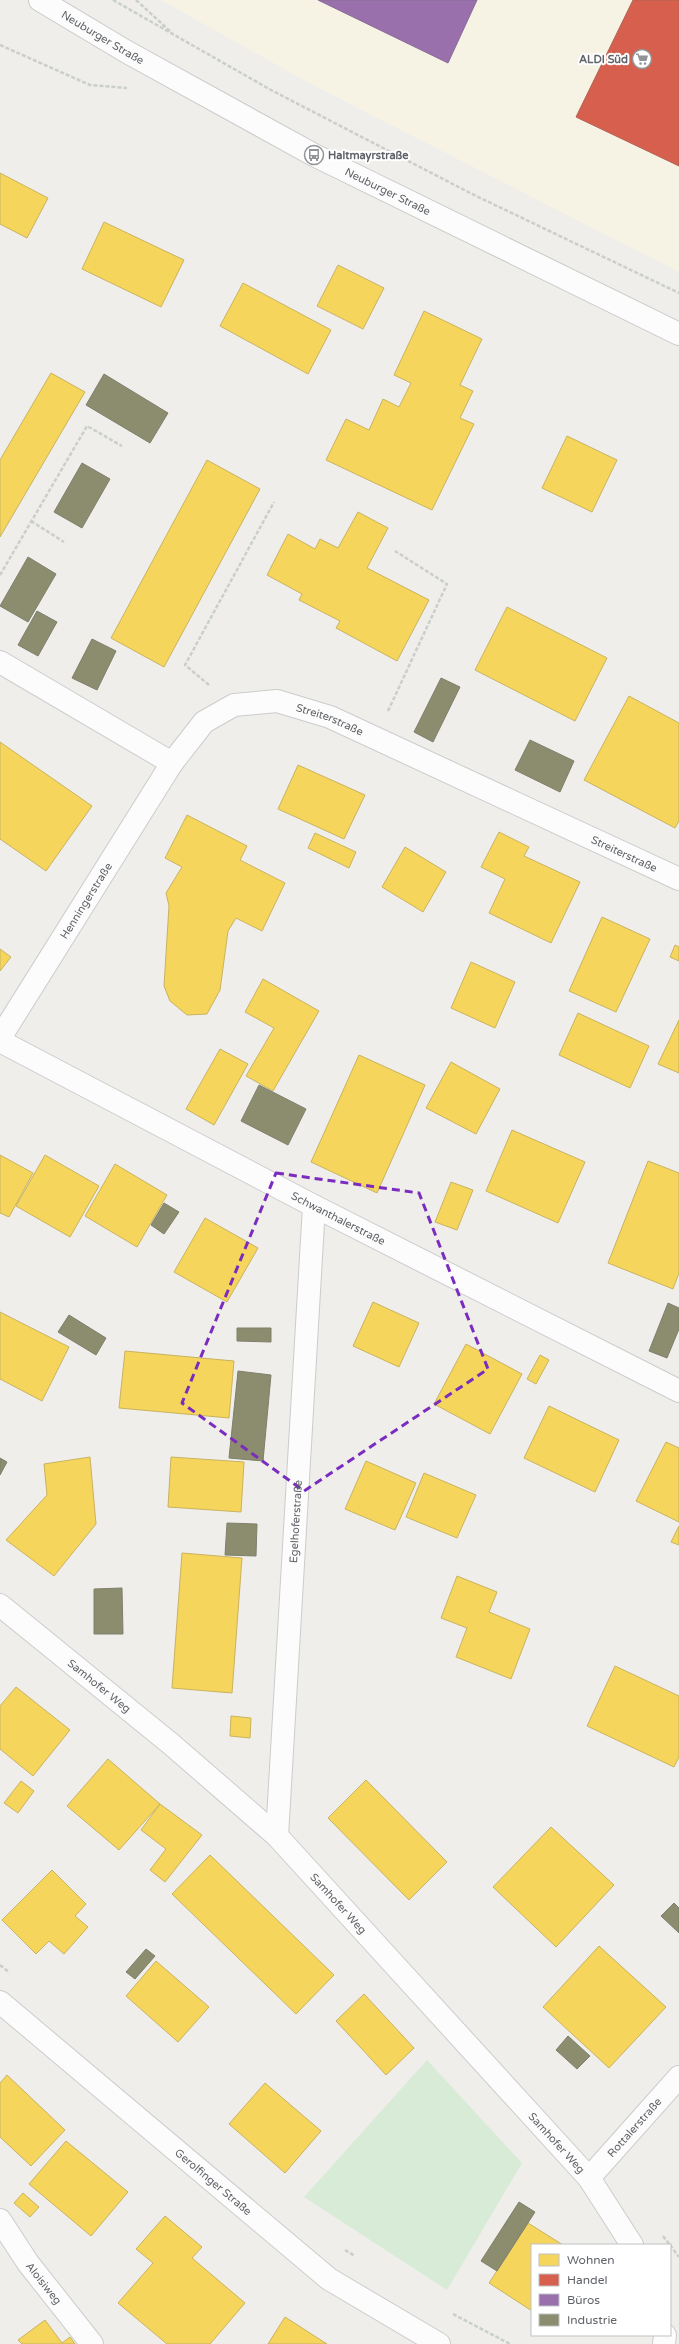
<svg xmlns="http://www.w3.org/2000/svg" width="679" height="2344" viewBox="0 0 679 2344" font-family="'Varela Round',sans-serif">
	<rect width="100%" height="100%" fill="#efeeea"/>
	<!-- commercial -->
	<polygon fill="#f7f3e4" points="161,0 679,0 679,272 313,85"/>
	<!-- green -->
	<polygon fill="#d8ebd6" points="427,2060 522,2163 447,2290 304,2197"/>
	<!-- homes -->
	<g fill="#f6d55c" stroke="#c9b360">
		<polygon points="0,173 48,198 27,238 0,224"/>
		<polygon points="104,222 184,260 161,307 82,269"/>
		<polygon points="338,265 384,288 363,329 317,306"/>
		<polygon points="243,283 331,330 308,374 220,326"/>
		<polygon points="424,311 482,339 460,385 473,391 460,418 474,424 432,510 326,460 346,419 369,430 383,399 399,407 411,383 394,375"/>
		<polygon points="51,373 85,392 0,537 0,460"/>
		<polygon points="567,436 617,460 592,512 542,488"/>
		<polygon points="207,460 260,489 164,667 111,638"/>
		<polygon points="358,512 388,528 367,568 429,600 397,661 336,628 340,621 299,600 302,594 267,575 288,534 315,549 320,539 338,548"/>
		<polygon points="507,607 607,658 575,721 475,670"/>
		<polygon points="629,696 679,723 679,821 675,828 584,780"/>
		<polygon points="0,742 92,806 46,871 0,839"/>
		<polygon points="298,765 365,795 344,839 278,809"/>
		<polygon points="187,815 247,846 240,860 285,883 262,931 236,918 228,931 220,990 207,1014 187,1015 170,1001 164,986 169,906 166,893 182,867 165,858"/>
		<polygon points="499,832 529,847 524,856 580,882 551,943 489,913 505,879 481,867"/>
		<polygon points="315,833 356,852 349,868 308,848"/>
		<polygon points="405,847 446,872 423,912 382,887"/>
		<polygon points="602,917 650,939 616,1012 569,991"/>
		<polygon points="675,945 679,947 679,961 670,957"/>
		<polygon points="0,949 11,957 0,971"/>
		<polygon points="471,962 515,982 495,1028 451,1008"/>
		<polygon points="263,979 319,1011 273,1091 246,1076 274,1028 245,1012"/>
		<polygon points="578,1013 649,1046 630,1088 559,1055"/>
		<polygon points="679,1020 679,1073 658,1064"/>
		<polygon points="220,1049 248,1064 214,1125 186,1109"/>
		<polygon points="359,1055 425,1085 377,1193 311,1162"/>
		<polygon points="451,1062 500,1089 476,1134 426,1108"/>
		<polygon points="512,1130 585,1162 558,1223 486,1191"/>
		<polygon points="0,1155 33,1173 9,1217 0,1213"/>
		<polygon points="45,1155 99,1186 70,1237 16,1206"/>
		<polygon points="648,1161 679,1173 679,1273 673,1289 608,1263"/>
		<polygon points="115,1164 167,1195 137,1247 85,1216"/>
		<polygon points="451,1182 473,1190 457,1230 435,1222"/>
		<polygon points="205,1218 258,1248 227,1302 174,1272"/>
		<polygon points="373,1302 419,1323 399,1367 353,1346"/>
		<polygon points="0,1312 69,1347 42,1401 0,1379"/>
		<polygon points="466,1344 522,1374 490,1434 434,1404"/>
		<polygon points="125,1351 234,1361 229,1418 119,1408"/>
		<polygon points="540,1355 549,1360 536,1384 527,1379"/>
		<polygon points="549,1406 619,1440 595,1492 524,1458"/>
		<polygon points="666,1442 679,1448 679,1522 636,1501"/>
		<polygon points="90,1457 96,1524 54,1576 6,1540 47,1495 44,1464"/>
		<polygon points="171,1457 244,1462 241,1512 168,1507"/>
		<polygon points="366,1461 416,1483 395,1530 345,1509"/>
		<polygon points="424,1473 476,1495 457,1538 406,1517"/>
		<polygon points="679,1526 679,1545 671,1542"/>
		<polygon points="182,1553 242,1558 232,1693 172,1688"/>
		<polygon points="457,1576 497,1592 489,1612 530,1629 511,1679 456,1657 467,1628 441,1618"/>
		<polygon points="615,1666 679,1696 679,1757 674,1767 587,1726"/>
		<polygon points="16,1687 70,1730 33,1776 0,1749 0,1706"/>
		<polygon points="231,1716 251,1718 250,1738 230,1736"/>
		<polygon points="108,1759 160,1804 119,1850 67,1806"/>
		<polygon points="366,1780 447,1862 409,1900 328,1818"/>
		<polygon points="21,1781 34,1791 18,1813 4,1803"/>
		<polygon points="160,1804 202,1835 165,1882 150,1870 166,1849 141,1830"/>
		<polygon points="551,1827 614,1885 556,1947 493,1887"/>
		<polygon points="210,1855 334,1975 296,2014 172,1894"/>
		<polygon points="52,1870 86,1904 75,1916 88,1927 64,1954 49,1941 36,1954 2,1920"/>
		<polygon points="599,1946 666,2007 609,2068 543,2007"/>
		<polygon points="156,1961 209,2007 178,2042 126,1996"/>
		<polygon points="364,1994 414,2048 386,2075 336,2021"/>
		<polygon points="7,2075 65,2130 31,2166 0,2137 0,2083"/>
		<polygon points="265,2083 321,2131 285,2173 229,2124"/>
		<polygon points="66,2141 128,2192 91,2236 29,2184"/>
		<polygon points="23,2193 39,2207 30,2217 14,2203"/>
		<polygon points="165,2216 202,2247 192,2258 245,2303 210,2344 167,2344 118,2303 153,2263 136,2249"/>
		<polygon points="528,2223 563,2245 532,2245 532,2311 489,2283"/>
		<polygon points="285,2317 327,2344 268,2344"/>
		<polygon points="45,2320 62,2343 70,2337 75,2344 22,2344 18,2340"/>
	</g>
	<!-- shops -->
	<polygon fill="#d6604d" stroke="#b26155" points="633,0 679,0 679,166 576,117"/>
	<!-- offices -->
	<polygon fill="#9970ab" stroke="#886c97" points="318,0 477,0 448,63"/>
	<!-- industry -->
	<g fill="#8c8c6e" stroke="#7e806c">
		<polygon points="104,374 168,413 150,443 86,405"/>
		<polygon points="82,463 110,479 82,528 54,512"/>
		<polygon points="28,557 56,574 28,622 0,606"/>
		<polygon points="37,611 57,622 38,656 18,645"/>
		<polygon points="92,639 116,651 97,690 72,678"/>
		<polygon points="441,678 460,687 433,742 414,732"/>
		<polygon points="530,740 574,761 560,792 515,770"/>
		<polygon points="259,1085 306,1109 288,1145 241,1121"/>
		<polygon points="164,1203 179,1212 164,1234 151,1225"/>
		<polygon points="668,1303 679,1308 679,1329 667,1358 649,1351"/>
		<polygon points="69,1315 106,1338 96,1355 58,1332"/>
		<polygon points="237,1328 271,1328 271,1342 237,1341"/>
		<polygon points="238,1371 271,1375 263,1461 229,1458"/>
		<polygon points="0,1458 7,1462 0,1475"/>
		<polygon points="227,1523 257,1524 256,1556 225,1555"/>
		<polygon points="122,1588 123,1634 94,1634 94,1589"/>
		<polygon points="674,1903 679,1908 679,1933 661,1916"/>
		<polygon points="146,1949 155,1956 135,1979 126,1972"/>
		<polygon points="568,2036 590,2056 577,2069 556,2050"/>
		<polygon points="519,2202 535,2212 497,2271 481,2261"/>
	</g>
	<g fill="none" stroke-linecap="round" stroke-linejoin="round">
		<defs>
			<g id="minor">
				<path id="s1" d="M0 662 172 763 204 722 234 705 277 701 330 717 679 879"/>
				<path id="s2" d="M0 1038 172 763"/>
				<path id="s3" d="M0 1041 314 1206 679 1391"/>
				<path id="s4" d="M0 1605 171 1744 277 1836 589 2178 632 2245"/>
				<path id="s5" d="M277 1836 314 1206"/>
				<path id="s6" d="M589 2178 679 2077"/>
				<path id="s7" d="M0 2220 28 2263 92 2344"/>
				<polyline points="664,2344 665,2335"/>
			</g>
			<g id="tertiary">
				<path id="s8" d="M0 2002 329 2279 439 2344"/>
			</g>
			<g id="secondary">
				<path id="s9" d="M40 0 127 52 314 155 679 334"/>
			</g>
		</defs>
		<!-- minor casing -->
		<use href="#minor" stroke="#cbcccc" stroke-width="24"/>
		<!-- tertiary casing -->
		<use href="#tertiary" stroke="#cbcccc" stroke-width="24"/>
		<!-- secondary casing -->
		<use href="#secondary" stroke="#cacacb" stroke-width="24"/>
		<!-- path -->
		<g stroke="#cacfcc" stroke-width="2.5" stroke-dasharray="4 2" stroke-linecap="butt">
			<polyline points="113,0 271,90 472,194 679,293"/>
			<polyline points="136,0 171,32"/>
			<polyline points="0,45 90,85 127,88"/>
			<polyline points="31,521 64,542"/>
			<polyline points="0,575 87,426 122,446"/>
			<polyline points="209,685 185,665 274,502"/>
			<polyline points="388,711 447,584 395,551"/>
			<polyline points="0,1965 9,1972"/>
			<polyline points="663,2236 670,2245"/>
			<polyline points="670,2245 679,2257"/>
			<polyline points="345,2250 355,2256"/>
			<polyline points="453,2314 510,2344"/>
		</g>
		<!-- minor -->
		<use href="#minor" stroke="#fdfcfc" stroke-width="22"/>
		<!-- tertiary -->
		<use href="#tertiary" stroke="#fdfcfc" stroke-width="22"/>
		<!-- secondary -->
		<use href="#secondary" stroke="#fdfcfc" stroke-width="22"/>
	</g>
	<!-- marked area -->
	<path fill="none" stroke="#7b2cbf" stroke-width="3" stroke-dasharray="8 5" stroke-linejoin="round" d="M276 1173 419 1193 488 1369 304 1491 182 1403Z"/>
	<!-- icons -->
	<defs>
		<symbol id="supermarket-ring" viewBox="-11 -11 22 22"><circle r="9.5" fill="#fff" stroke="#919496" stroke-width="1.5"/><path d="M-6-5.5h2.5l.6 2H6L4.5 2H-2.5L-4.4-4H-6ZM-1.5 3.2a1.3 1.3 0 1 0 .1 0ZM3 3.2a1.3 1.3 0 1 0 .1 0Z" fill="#919496"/></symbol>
		<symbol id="bus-ring" viewBox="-11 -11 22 22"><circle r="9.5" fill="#fff" stroke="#919496" stroke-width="1.5"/><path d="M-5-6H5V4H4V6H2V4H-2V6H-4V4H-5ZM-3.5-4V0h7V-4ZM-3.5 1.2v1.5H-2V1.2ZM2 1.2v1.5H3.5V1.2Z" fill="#919496"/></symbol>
	</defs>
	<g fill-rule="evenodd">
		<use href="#supermarket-ring" x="631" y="48" width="22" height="22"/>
		<use href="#bus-ring" x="303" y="144" width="22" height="22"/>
	</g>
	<g text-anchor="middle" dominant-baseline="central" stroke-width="4" stroke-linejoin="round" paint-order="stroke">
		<!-- street labels -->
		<g font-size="11" fill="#5f6368" stroke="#fff">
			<text stroke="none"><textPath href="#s9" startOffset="73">Neuburger Straße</textPath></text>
			<text stroke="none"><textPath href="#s9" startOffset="397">Neuburger Straße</textPath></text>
			<text stroke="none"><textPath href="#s1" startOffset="385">Streiterstraße</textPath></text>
			<text stroke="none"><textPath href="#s1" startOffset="709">Streiterstraße</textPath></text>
			<text stroke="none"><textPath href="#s2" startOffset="162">Henningerstraße</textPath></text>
			<text stroke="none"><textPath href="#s3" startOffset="382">Schwanthalerstraße</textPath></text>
			<text stroke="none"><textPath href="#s5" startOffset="315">Egelhoferstraße</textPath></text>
			<text stroke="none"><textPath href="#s4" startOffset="128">Samhofer Weg</textPath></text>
			<text stroke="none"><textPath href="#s4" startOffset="452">Samhofer Weg</textPath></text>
			<text stroke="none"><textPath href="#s6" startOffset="68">Rottalerstraße</textPath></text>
			<text stroke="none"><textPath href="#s4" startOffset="776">Samhofer Weg</textPath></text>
			<text stroke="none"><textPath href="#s8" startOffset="279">Gerolfinger Straße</textPath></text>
			<text stroke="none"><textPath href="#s7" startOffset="77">Aloisiweg</textPath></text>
		</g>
		<!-- poi labels -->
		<g font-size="11" font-weight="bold" fill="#5f6368" stroke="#fff" text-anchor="end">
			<text x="628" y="59">ALDI Süd</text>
			<text x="328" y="155" text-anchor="start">Haltmayrstraße</text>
		</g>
	</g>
	<!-- legend -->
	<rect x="531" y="2244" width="140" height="92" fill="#ffffff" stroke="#bfc1c3"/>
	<rect x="539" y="2254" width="20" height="12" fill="#f6d55c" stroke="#bfc1c3"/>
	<text x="567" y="2264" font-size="12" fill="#5f6368">Wohnen</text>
	<rect x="539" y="2274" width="20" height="12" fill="#d6604d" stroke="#bfc1c3"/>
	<text x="567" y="2284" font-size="12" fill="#5f6368">Handel</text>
	<rect x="539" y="2294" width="20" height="12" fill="#9970ab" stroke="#bfc1c3"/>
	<text x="567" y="2304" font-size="12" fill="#5f6368">Büros</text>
	<rect x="539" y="2314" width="20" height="12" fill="#8c8c6e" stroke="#bfc1c3"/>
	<text x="567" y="2324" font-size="12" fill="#5f6368">Industrie</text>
</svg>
